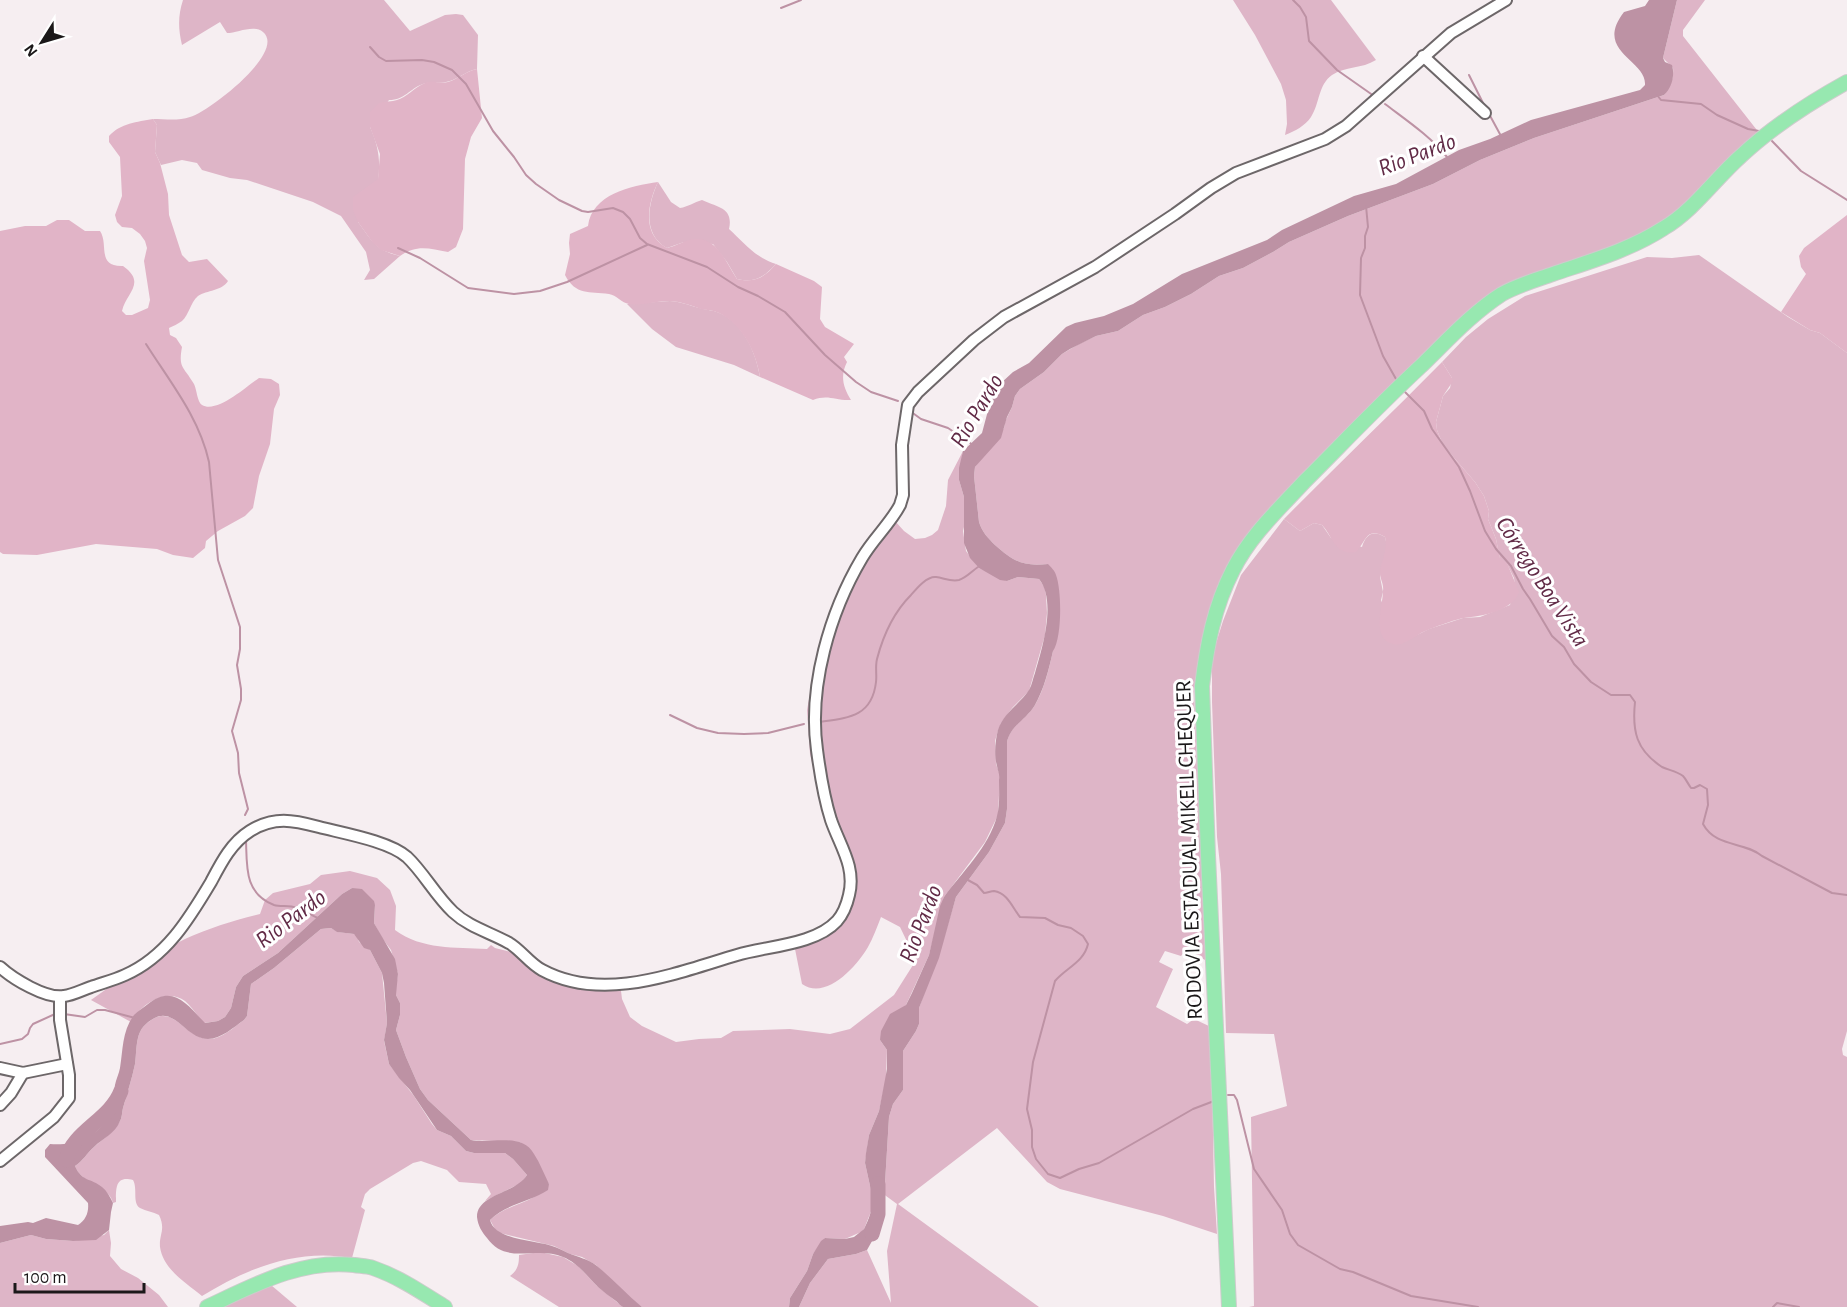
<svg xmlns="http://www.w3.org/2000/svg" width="1847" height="1307" viewBox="0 0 1847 1307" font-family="'Alegreya Sans',sans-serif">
	<rect width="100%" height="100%" fill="#f6eef1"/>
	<!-- green -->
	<g fill="#deb5c7">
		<path d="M183 0H384L410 31 445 15 456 14 463 15 478 35 477 69C466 71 457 80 446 82 438 84 431 81 423 84 409 89 405 100 389 100L370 127C378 145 381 160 378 180L361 192 358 222C373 242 375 250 400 256L374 279 364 280 370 270 366 252 341 216 313 202 247 180 230 178 202 170 197 163 182 160 161 165 155 152 157 125 153 119C165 119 179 121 190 117 208 112 287 52 263 32 254 24 237 33 227 33L220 22 182 45C178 29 178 15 183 0Z"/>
		<path d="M1233 0H1331L1376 60C1362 69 1345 66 1332 75 1318 85 1320 103 1311 117 1305 126 1295 131 1285 135L1287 124 1286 100 1281 84 1255 35Z"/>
		<path d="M1677 0H1705L1683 30V36L1760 134 1664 228 1519 283 1316 466 1216 594 1207 618 1201 643 1194 690 1197 769 1206 855 1209 962 1186 950 1181 956 1165 951 1159 962 1173 969 1156 1007 1187 1024 1194 1019 1211 1027 1214 1187 1217 1234 1163 1216 1060 1189 1047 1182 997 1128 898 1204 1039 1307H799L810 1283 828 1259 856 1254 867 1250 891 1303 887 1251 897 1204 882 1193 885 1183 889 1117 893 1104 903 1090V1051L916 1031 919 1024V1008L943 941 956 897 989 852 1005 823 1007 809V742C1011 724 1026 720 1035 705 1044 690 1049 669 1053 651L1048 564C1023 567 1013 561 995 545 988 538 982 532 979 522L974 476 975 467 1004 428 1005 422 1012 407 1015 396 1020 389 1044 372 1062 354 1079 344 1096 336 1118 331 1143 315 1165 307 1191 294 1219 276 1243 268 1273 252 1289 242 1348 216 1433 184 1480 160 1534 138 1664 95C1670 87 1674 79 1673 68L1663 58Z"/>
		<path d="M658 182 671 202 680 208C688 207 694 202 702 200 716 207 734 207 729 229 744 243 756 258 776 264 764 277 755 283 737 279L727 262 713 244 684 242 667 248C642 234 648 204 658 182Z"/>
		<path d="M1699 255 1788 317 1810 330 1820 333 1847 353V1031L1842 1049 1843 1055 1847 1057V1307H1249L1254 1306 1251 1117 1287 1106 1274 1034 1226 1033 1221 874 1217 837 1212 702V656L1223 621 1241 575 1284 519 1300 531 1314 523 1322 525 1331 538 1362 547C1366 534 1373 530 1385 537L1387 546 1380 577 1383 592 1381 600 1399 644 1429 629 1463 618 1480 617 1510 605 1515 585 1514 578 1507 564 1500 559 1496 539 1488 519 1489 511 1484 496 1475 482 1443 445 1437 430 1436 422 1443 396 1450 388 1452 378 1442 362 1466 337 1488 319 1525 296 1647 257 1672 258Z"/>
		<path d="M670 301C683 302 691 306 703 309 707 310 712 310 717 312 742 321 756 352 760 377L734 365 676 347 652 329 627 304Z"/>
		<path d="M963 451 959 480 964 497 965 523 963 531 966 551 979 568 1007 581 1018 577 1039 579 1045 588 1046 595 1047 613 1045 635 1029 691 1013 707 1001 723 998 731 995 741 996 764 1000 775 998 815 985 842 944 897 929 955 906 1005 880 1040 887 1050 886 1079 879 1111 869 1135 865 1163 874 1204 864 1229 861 1232 845 1239 825 1238 813 1254 807 1271 790 1298 789 1307H642L628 1297 596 1265 582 1257 570 1254 554 1246 500 1233 495 1229 490 1220C504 1207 518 1206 534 1197 539 1194 544 1188 549 1184L520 1142 471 1140 428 1100 420 1089 406 1057 396 1030 400 1015V1003L396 995V987L398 974 391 950 382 938 374 923 375 905 352 888 342 894 278 953 243 976 236 987 231 1008 225 1017 218 1021 204 1023C198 1017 192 1007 185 1001 166 987 140 1005 131 1022L91 1000C121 979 152 955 185 939 209 928 235 920 260 914L265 900 273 893 310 884 321 875 350 871 377 878 390 890 396 906 395 930C422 950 455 947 487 949L491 945 495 948 511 952 534 969 549 977 620 983 622 999 630 1017 642 1026 676 1042 699 1039 721 1038 733 1031 790 1029 830 1034 850 1029 894 995 913 965V954L900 927 881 917C877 927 873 938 868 947 857 966 826 1001 802 984L794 944 817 933 835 917 843 900 848 878 843 853 825 817 810 754 807 710 817 655 825 624 853 562 891 512 895 521 904 531 915 539 925 538 932 535 938 530 946 506 948 480Z"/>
		<path d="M331 928 338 932 354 934 357 936 359 942 370 950 382 973 387 1023 384 1041 389 1064 414 1096 432 1124 437 1130 451 1136 466 1151 474 1153H505L513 1159 527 1175 521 1183 485 1201 491 1194 486 1184 459 1182 447 1170 421 1161 413 1163 370 1189 365 1194 361 1207 365 1210 352 1258C297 1248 248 1268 202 1296 186 1283 163 1269 160 1247 159 1234 166 1230 159 1215 153 1212 146 1211 140 1208 132 1203 138 1189 133 1180 115 1175 116 1189 116 1202L113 1203C112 1200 111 1197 108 1194 98 1183 81 1182 75 1166 83 1161 87 1153 94 1147 103 1139 114 1132 120 1121 122 1118 122 1112 123 1108 127 1093 132 1079 135 1064 137 1052 135 1034 145 1025 172 999 183 1037 208 1039 221 1040 234 1027 244 1020L247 1016 251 984 274 968 321 929Z"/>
		<polygon points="109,1230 111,1243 110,1256 121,1269 138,1278 159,1295 168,1307 0,1307 0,1243 31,1235 46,1239 73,1241 104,1235"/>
		<path d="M540 1252 563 1257 578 1266 597 1286 623 1307H559L510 1276C518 1270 519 1264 519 1255Z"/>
		<polygon points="265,1280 297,1307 211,1307"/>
	</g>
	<!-- forest -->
	<g fill="#e1b4c7">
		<path d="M477 69 482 118 471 137 465 159 463 229 456 247 448 252C430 249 417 244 400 256L381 250 373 243 358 222 353 210V197L378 179 380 154 370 127V112L379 103C385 101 392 102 397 100 406 98 415 87 425 83 433 80 439 84 448 82 458 79 466 71 477 69Z"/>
		<path d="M153 119 157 125 155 152 160 163 168 194 169 215 182 255 189 262 207 259 228 281C222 291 207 290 198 296 190 303 189 315 182 321 178 324 173 326 169 328L170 335 176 338 182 347C178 369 184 366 194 384 197 390 197 402 202 405 217 414 247 386 259 378L271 379 279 384 280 395 274 409 270 444 259 476 253 508 245 516 218 531 206 541 205 548 193 558 173 555 157 549 96 544 37 555 3 554 0 552V231L25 226H46L57 220H69L85 231H100C109 244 96 267 123 266 147 283 126 293 122 311L126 315H132L148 308 150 300 144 261 147 248 145 241 140 234 132 228 122 227 117 222 115 215 122 196 120 157 109 142V136C121 123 137 122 153 119Z"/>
		<path d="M658 182C648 203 641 234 667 248 676 246 685 240 694 239 718 237 726 263 737 279 755 283 765 277 776 264L814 281 822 287 820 319 825 327 854 344 844 357 847 362C840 376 843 387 851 400 836 401 828 394 813 400L760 377C756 352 742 324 719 313 713 310 707 310 701 309 690 305 682 302 670 301 657 301 641 306 629 304 622 303 616 295 609 294 589 291 576 296 565 275L570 254 569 243 570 234 588 226C592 194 631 186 658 182Z"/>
		<polygon points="1847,215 1847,353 1820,333 1810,330 1781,312 1806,274 1801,267 1799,256 1804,248"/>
		<path d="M1442 362 1452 378 1453 381 1443 396 1436 422 1437 430 1443 445 1475 482 1484 496 1489 511 1488 519 1496 539 1500 558 1507 563 1519 592C1513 611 1482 616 1464 618 1456 619 1429 629 1421 633 1415 637 1409 641 1401 644 1397 645 1392 644 1388 642 1373 634 1383 604 1383 591 1384 584 1380 579 1380 573 1381 560 1388 551 1385 537 1366 526 1366 542 1356 552 1334 555 1334 538 1322 525L1314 523 1300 531 1284 519C1336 466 1390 415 1442 362Z"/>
	</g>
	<!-- water -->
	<g fill="#bd92a4">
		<path d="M1649 0H1677L1663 58 1665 62 1672 65C1675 75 1672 88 1664 95L1534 138 1480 160 1433 184 1348 216 1289 242 1273 252 1243 268 1219 276 1191 294 1165 307 1143 315 1118 331 1096 336 1070 349 1062 354 1044 372 1020 389 1015 396 1012 407 1007 417 1001 438 975 467 974 476 979 522C982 532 988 538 995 545 1013 561 1023 567 1048 564 1051 567 1055 571 1056 575 1062 591 1062 638 1053 651 1049 669 1044 689 1035 705 1026 720 1011 725 1007 742V809L1005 823 989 852 956 897 939 958 919 1008V1024L916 1031 903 1051V1090L893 1104 889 1117 885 1183 879 1206 876 1234 867 1250 856 1254 828 1259 810 1283 799 1307H789L790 1298 807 1271 813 1254 821 1241 825 1238 845 1239 854 1237 864 1229 871 1214 874 1204 865 1163 866 1153 869 1135 879 1111 887 1069V1050L880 1040 881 1031 890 1014 906 1005 912 993 929 955 940 906 944 897C962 872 989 847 997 816 1000 805 999 792 999 780 1000 774 998 772 997 766 994 756 995 741 998 730 1003 713 1020 704 1029 690 1032 685 1033 678 1035 673 1042 649 1057 601 1039 579L1018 577 1007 581 1000 580 979 568 970 558 964 543V497L959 480V468L963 451 982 433 990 403 1000 384 1013 372 1029 363 1066 327 1075 323 1104 316 1133 304 1182 274 1267 240 1282 230 1354 196 1396 184 1459 150 1490 139 1531 120 1640 90 1645 85C1647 60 1593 52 1624 12L1645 6Z"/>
		<path d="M352 888 362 889 374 901 375 905 374 923 395 959 398 974 396 995 400 1003V1015L396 1030 406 1057 420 1089 428 1100 471 1140C491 1144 522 1132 534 1154 540 1163 544 1174 549 1184L548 1190C530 1202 506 1204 490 1220 495 1241 538 1240 555 1247 560 1249 564 1251 568 1253 578 1257 588 1259 597 1266 613 1279 626 1294 642 1307 636 1307 628 1307 623 1307 622 1307 617 1302 616 1301 610 1297 604 1292 598 1287 587 1276 578 1263 563 1257 536 1245 507 1266 487 1238 482 1232 478 1226 477 1217 477 1194 515 1194 527 1175L513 1159 505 1153H474L466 1151 451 1136 437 1130 410 1090 399 1078 389 1064 384 1040 387 1023 384 983 382 973 370 950 364 948 354 934 337 932 331 928 321 929 274 968 251 984 247 1016 244 1020C234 1027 221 1039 208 1039 183 1039 173 998 145 1025 135 1034 137 1052 135 1064 132 1079 127 1093 123 1108 122 1112 122 1118 120 1121 115 1134 103 1138 94 1147 87 1153 83 1161 75 1166 82 1182 91 1178 102 1187 107 1191 110 1197 113 1203L111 1212 109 1230 96 1240 73 1241 46 1239 31 1235 0 1243V1226L28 1222 33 1223 46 1218 78 1225C86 1220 89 1212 88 1203L45 1157V1150L50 1144C72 1146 97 1138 108 1117 113 1107 113 1096 115 1085 116 1079 119 1074 120 1068 123 1050 122 1031 134 1015 138 1011 144 1007 148 1004 174 983 189 1007 205 1023L218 1021 225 1017 231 1008 236 987 243 976 278 953 342 894Z"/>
	</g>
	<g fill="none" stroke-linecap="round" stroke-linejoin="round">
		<!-- stream -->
		<g stroke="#bd92a4" stroke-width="2">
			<polyline points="1293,0 1300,7 1306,17 1309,41 1337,70 1374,96"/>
			<polyline points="781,8 801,0"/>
			<polyline points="370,47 379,57 386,61 422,60 434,62 452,70 466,84 493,131 514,157 526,175 536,184 559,200 582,211 588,212 613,208 623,212 630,219 640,238 647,244 707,267 738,287 758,296 785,312 825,355 856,382 871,392 898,401"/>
			<polyline points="1469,75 1485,107"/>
			<polyline points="1657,95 1661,100 1701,104 1717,115 1748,129 1759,131"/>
			<path d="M1385 104C1406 120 1430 136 1447 157"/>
			<polyline points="1488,112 1501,136"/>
			<polyline points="1772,141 1801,171 1847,200"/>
			<polyline points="1366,206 1368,227 1365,236 1365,248 1361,258 1360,295 1383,356 1396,379"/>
			<polyline points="398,248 420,258 468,288 514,294 540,291 567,282 647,245"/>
			<path d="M146 344C170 382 199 417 209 462L218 560 240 627V649L237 665 241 689V700L232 731 238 753 239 773 248 809 245 815"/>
			<path d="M1405 392 1424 411 1432 429 1459 467 1470 491 1485 531 1496 549 1511 566 1523 589 1530 599 1552 636 1564 647 1574 664 1591 682 1611 695H1630L1635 702C1632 731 1636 750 1662 767 1668 770 1677 771 1683 776 1686 779 1688 784 1691 788H1694L1700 785 1707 789 1708 805 1703 824C1716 848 1744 841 1762 856L1832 893 1847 895"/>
			<polyline points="910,411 921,419 948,428 973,445"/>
			<polyline points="670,715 697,728 718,733 744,734 768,733 804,724"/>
			<path d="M819 722C848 718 872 717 876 682 877 675 875 667 877 659 883 636 894 612 911 595 917 588 927 576 936 577 944 578 951 582 959 580 966 578 972 571 978 567"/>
			<path d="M246 840C247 867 244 893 274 905 281 907 289 905 297 908 304 910 311 915 318 918"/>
			<path d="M966 879 977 885 984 893C987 893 991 891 994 891 1008 893 1013 909 1020 917L1045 918 1058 925 1071 928 1083 936 1088 944C1084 962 1066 968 1055 981L1033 1062 1027 1109 1032 1130V1147L1036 1159 1048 1174 1060 1178 1079 1169 1099 1163 1193 1109 1214 1101"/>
			<polyline points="64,1014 85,1017 97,1010 105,1010 135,1018"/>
			<polyline points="0,1044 22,1039 28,1034 30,1028 33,1024 55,1014"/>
			<polyline points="1228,1095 1234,1095 1237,1100 1254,1169 1282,1210 1290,1234 1298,1245 1340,1269 1353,1272 1411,1296 1478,1307"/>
			<polyline points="1773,1307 1777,1303 1799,1307"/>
		</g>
		<!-- river -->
		<g stroke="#bd92a4" stroke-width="15">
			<path d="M66 1160C73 1131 110 1120 121 1091"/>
			<polyline points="872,1234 878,1214 878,1184"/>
		</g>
		<defs>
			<g id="minor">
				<polyline points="1423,56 1485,113"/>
				<path d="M0 967C13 979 46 999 64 996 73 995 82 990 91 987 102 983 114 980 125 975 166 957 189 919 211 882 221 863 231 843 250 831 274 816 293 820 319 827 342 833 389 841 407 857 424 873 435 895 453 912 469 927 489 932 509 943 521 950 529 963 542 970 603 1003 676 973 737 955 767 946 815 945 837 921 844 913 847 904 849 895 856 867 840 846 831 820 824 798 820 773 817 750 808 686 830 612 862 558 873 539 890 524 900 505L903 495 902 445 908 405 918 392 974 340 1004 317 1095 267 1175 214 1211 188 1236 173 1325 139 1346 126 1451 33 1506 0"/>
				<polyline points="0,1068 23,1073 67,1064"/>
				<polyline points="0,1105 11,1093 23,1073"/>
				<polyline points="0,1161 54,1117 69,1098 69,1075 60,1020 60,997"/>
			</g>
			<g id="major">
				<path d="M207 1307C254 1285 301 1259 354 1265 360 1266 367 1266 373 1268 399 1277 421 1292 445 1307"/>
				<path d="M1229 1307 1208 855 1202 686C1207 645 1214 607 1233 570 1250 536 1279 509 1305 481 1343 443 1380 404 1420 367 1446 342 1471 314 1502 294 1518 285 1536 280 1553 274 1591 261 1630 250 1664 228 1694 210 1715 179 1741 156 1773 126 1809 103 1847 82"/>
			</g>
		</defs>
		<!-- minor casing -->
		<use href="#minor" stroke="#6d6769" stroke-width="14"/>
		<!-- major casing -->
		<use href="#major" stroke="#cdcccc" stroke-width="16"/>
		<!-- minor -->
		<use href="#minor" stroke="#fff" stroke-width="10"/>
		<!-- major -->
		<use href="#major" stroke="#97e8b0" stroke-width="14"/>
	</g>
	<g text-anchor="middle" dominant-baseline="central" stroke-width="6" stroke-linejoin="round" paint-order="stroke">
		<!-- street labels -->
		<g font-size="22" fill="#1b1819" stroke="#fff">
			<text transform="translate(1189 850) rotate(-92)">RODOVIA ESTADUAL MIKELL CHEQUER</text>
		</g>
		<!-- water labels -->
		<g font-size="24" font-style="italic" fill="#612a46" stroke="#fff">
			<text transform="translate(1417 155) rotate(-21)">Rio Pardo</text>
			<text transform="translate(977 411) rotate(-59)">Rio Pardo</text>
			<text transform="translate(1542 582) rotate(57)">Córrego Boa Vista</text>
			<text transform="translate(291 919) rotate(-37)">Rio Pardo</text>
			<text transform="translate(921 924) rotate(-69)">Rio Pardo</text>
		</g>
	</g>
	<!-- north arrow -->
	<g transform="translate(42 42) rotate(233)" stroke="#ffffff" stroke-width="4.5" paint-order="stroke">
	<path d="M0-4.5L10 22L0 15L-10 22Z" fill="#1b1819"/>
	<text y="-9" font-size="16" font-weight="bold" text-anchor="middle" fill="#1b1819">N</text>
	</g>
	<!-- scale -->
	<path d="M15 1283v9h129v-9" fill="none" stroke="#1b1819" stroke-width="3"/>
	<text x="24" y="1283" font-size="18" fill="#1b1819" stroke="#ffffff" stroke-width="4.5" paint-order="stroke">100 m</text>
</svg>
